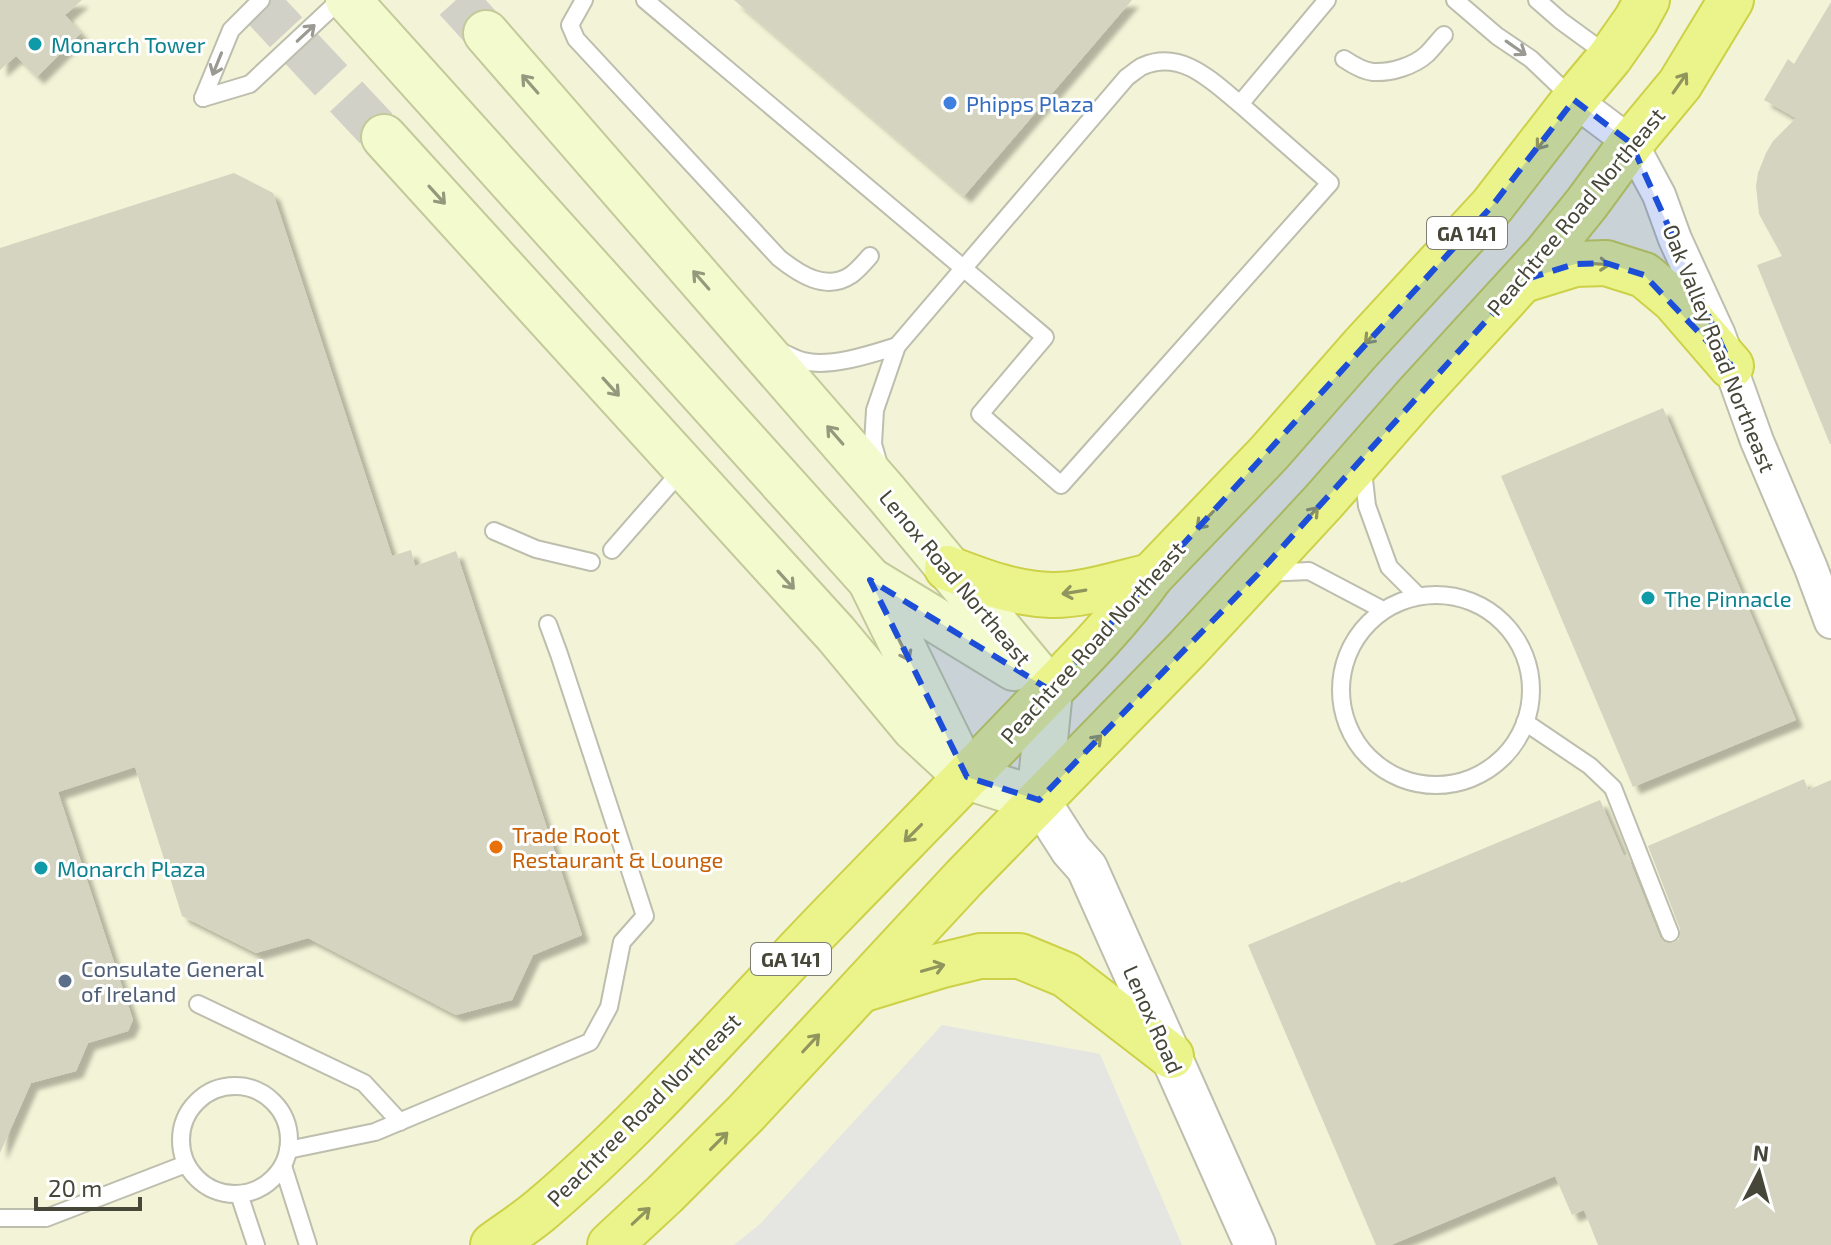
<svg xmlns="http://www.w3.org/2000/svg" width="1831" height="1245" viewBox="0 0 1831 1245" font-family="'Exo 2',sans-serif">
	<defs>
		<filter id="shadow"><feDropShadow dx="7" dy="7" stdDeviation="2" flood-color="#0004"/></filter>
	</defs>
	<rect width="100%" height="100%" fill="#f3f4ea"/>
	<!-- commercial -->
	<rect fill="#f3f3d7" x="0" y="0" width="1831" height="1245"/>
	<!-- parking -->
	<polygon fill="#e5e6e1" points="942,1025 1100,1054 1182,1245 734,1245 760,1224"/>
	<!-- building -->
	<g fill="#d4d4c0" filter="url(#shadow)">
		<polygon points="0,0 82,0 65,15 81,33 37,77 16,56 0,70"/>
		<polygon points="734,0 1132,0 964,196"/>
		<polygon points="1831,2 1831,444 1830,444 1757,265 1782,256 1759,214 1756,186 1758,173 1766,153 1773,141 1796,118 1764,100 1788,59 1794,64"/>
		<polygon points="234,173 273,193 392,556 411,550 415,566 456,551 582,935 533,955 512,1000 456,1015 308,938 256,953 182,916 135,767 58,792 133,1020 128,1031 88,1043 76,1071 31,1083 0,1153 0,248"/>
		<polygon points="1663,408 1796,720 1633,787 1501,476"/>
		<polygon points="1804,779 1808,790 1831,780 1831,1245 1598,1245 1584,1210 1572,1215 1555,1176 1391,1245 1376,1245 1248,945 1400,881 1401,883 1600,800 1624,856 1627,854 1660,937 1664,942 1673,943 1679,939 1680,929 1648,846"/>
	</g>
	<g fill="none" stroke-linecap="round" stroke-linejoin="round">
		<!-- secondary-tunnel -->
		<g stroke="#d1d1c7" stroke-width="44" stroke-dasharray="44 22" stroke-linecap="butt">
			<polyline points="256,0 384,137"/>
			<polyline points="456,0 486,33"/>
		</g>
		<defs>
			<g id="service">
				<path d="M584 0 570 25 576 39 779 258C799 274 826 292 851 275 858 270 864 263 870 256"/>
				<polyline points="645,0 1045,337 980,414 1061,485 1330,183 1240,104"/>
				<polyline points="1455,0 1497,36 1531,59 1573,99"/>
				<polyline points="1537,0 1561,21 1609,56"/>
				<path d="M1344 59C1353 65 1363 71 1373 72 1391 73 1414 66 1427 54 1433 48 1438 41 1444 35"/>
				<polyline points="203,98 250,84 340,0"/>
				<polyline points="203,98 231,30 261,0"/>
				<path d="M779 351C787 354 795 359 803 361 830 368 872 354 897 346"/>
				<path d="M879 465 873 444 875 410 897 346 1127 77C1132 74 1138 68 1143 66 1182 49 1213 82 1240 104L1327 0"/>
				<polyline points="1364,466 1363,471 1367,506 1389,567 1418,596"/>
				<polyline points="494,531 536,549 591,562"/>
				<polyline points="612,550 682,470"/>
				<polyline points="1267,573 1309,571 1383,610"/>
				<circle cx="1436" cy="690" r="95"/>
				<polyline points="1525,722 1590,766 1613,788 1670,933"/>
				<polyline points="198,1004 364,1083 400,1122"/>
				<circle cx="235" cy="1140" r="54"/>
				<polyline points="288,1150 375,1132 590,1042 609,1007 622,942 645,916 559,654 548,624"/>
				<polyline points="283,1166 308,1245"/>
				<polyline points="239,1194 256,1245"/>
				<polyline points="0,1218 46,1218 186,1164"/>
			</g>
			<polyline id="minor" points="1574,100 1631,143 1659,195 1675,239 1719,335 1757,441 1811,568 1831,622"/>
			<polyline id="tertiary" points="1039,800 1071,850 1087,868 1255,1245"/>
			<g id="secondary">
				<polyline points="348,0 870,580 952,747"/>
				<polyline points="384,137 836,634 914,728 967,777 1039,800 1050,690 887,494 486,33"/>
				<polyline points="870,580 1014,668"/>
			</g>
			<g id="trunk">
				<polyline points="1523,280 1575,264 1606,263 1644,275 1674,300 1731,366"/>
				<path d="M947 568C981 581 1014 594 1051 595 1081 596 1121 583 1151 576"/>
				<polyline points="864,989 939,966 980,956 1020,956 1066,975 1171,1056"/>
				<path d="M493 1245C509 1233 527 1222 542 1209 650 1117 741 1008 840 907 903 842 967 777 1030 711 1072 668 1116 625 1151 576L1269 453 1362 347 1492 206 1574 100 1610 57 1636 20 1647 0"/>
				<polyline points="610,1245 665,1194 746,1113 964,878 1188,648 1324,501 1416,396 1546,254 1587,203 1631,143 1680,84 1731,0"/>
			</g>
		</defs>
		<!-- service casing -->
		<use href="#service" stroke="#bdbead" stroke-width="20"/>
		<!-- minor casing -->
		<use href="#minor" stroke="#bdbead" stroke-width="36"/>
		<!-- tertiary casing -->
		<use href="#tertiary" stroke="#bdbead" stroke-width="44"/>
		<!-- secondary casing -->
		<use href="#secondary" stroke="#c3c999" stroke-width="48"/>
		<!-- trunk casing -->
		<use href="#trunk" stroke="#ccd147" stroke-width="48"/>
		<!-- service -->
		<use href="#service" stroke="#fff" stroke-width="16"/>
		<!-- minor -->
		<use href="#minor" stroke="#fff" stroke-width="32"/>
		<!-- tertiary -->
		<use href="#tertiary" stroke="#fff" stroke-width="40"/>
		<!-- secondary -->
		<use href="#secondary" stroke="#f3facd" stroke-width="44"/>
		<!-- trunk -->
		<use href="#trunk" stroke="#eaf48b" stroke-width="44"/>
	</g>
	<!-- one-way arrows -->
	<defs><path id="oneway-shaft" d="M-6 0H5M1.5-3L5.5 0L1.5 3" fill="none" stroke-width="1.6" stroke-linecap="round" stroke-linejoin="round" transform="scale(2)"/></defs>
	<g stroke="#9a9a92">
		<use href="#oneway-shaft" transform="translate(306 33) rotate(-43)"/>
		<use href="#oneway-shaft" transform="translate(1516 48) rotate(35)"/>
		<use href="#oneway-shaft" transform="translate(217 64) rotate(112)"/>
	</g>
	<g stroke="#90955e">
		<use href="#oneway-shaft" transform="translate(1680 83) rotate(-55)"/>
		<use href="#oneway-shaft" transform="translate(1544 140) rotate(127)"/>
		<use href="#oneway-shaft" transform="translate(1598 264) rotate(3)"/>
		<use href="#oneway-shaft" transform="translate(1373 335) rotate(133)"/>
		<use href="#oneway-shaft" transform="translate(1310 516) rotate(-48)"/>
		<use href="#oneway-shaft" transform="translate(1205 520) rotate(134)"/>
		<use href="#oneway-shaft" transform="translate(1074 592) rotate(171)"/>
		<use href="#oneway-shaft" transform="translate(1093 744) rotate(-46)"/>
		<use href="#oneway-shaft" transform="translate(913 833) rotate(135)"/>
		<use href="#oneway-shaft" transform="translate(933 968) rotate(-16)"/>
		<use href="#oneway-shaft" transform="translate(811 1043) rotate(-47)"/>
		<use href="#oneway-shaft" transform="translate(719 1141) rotate(-45)"/>
		<use href="#oneway-shaft" transform="translate(641 1216) rotate(-43)"/>
	</g>
	<g stroke="#94987c">
		<use href="#oneway-shaft" transform="translate(530 84) rotate(-131)"/>
		<use href="#oneway-shaft" transform="translate(437 195) rotate(48)"/>
		<use href="#oneway-shaft" transform="translate(701 280) rotate(-131)"/>
		<use href="#oneway-shaft" transform="translate(611 387) rotate(48)"/>
		<use href="#oneway-shaft" transform="translate(835 435) rotate(-131)"/>
		<use href="#oneway-shaft" transform="translate(786 580) rotate(48)"/>
		<use href="#oneway-shaft" transform="translate(904 650) rotate(64)"/>
	</g>
	<!-- marked area -->
	<path fill="#1d4ed8" fill-opacity="0.2" stroke="#1d4ed8" stroke-width="6" stroke-dasharray="16 10" stroke-linejoin="round" d="M1574 100 1631 143 1731 366 1644 275 1606 263 1575 264 1523 280 1258 574 1039 800 967 777 870 580 1050 690 1492 206Z"/>
	<!-- markers -->
	<g fill="#0f9aa8" stroke="#fff" stroke-width="3">
		<circle cx="35" cy="44" r="8"/>
		<circle cx="1648" cy="598" r="8"/>
		<circle cx="41" cy="868" r="8"/>
	</g>
	<circle fill="#3f7fe0" stroke="#fff" stroke-width="3" cx="950" cy="103" r="8"/>
	<circle fill="#e8710a" stroke="#fff" stroke-width="3" cx="496" cy="847" r="8"/>
	<circle fill="#5c6f8a" stroke="#fff" stroke-width="3" cx="65" cy="981" r="8"/>
	<g text-anchor="middle" dominant-baseline="central" stroke-width="6" stroke-linejoin="round" paint-order="stroke">
		<!-- shield labels -->
		<g fill="#fff" stroke="#7e7e74" stroke-width="2">
			<rect x="1427" y="217" width="80" height="32" rx="6"/>
			<rect x="751" y="943" width="80" height="32" rx="6"/>
		</g>
		<g font-size="20" font-weight="bold" fill="#474739">
			<text x="1467" y="233">GA 141</text>
			<text x="791" y="959">GA 141</text>
		</g>
		<!-- culture labels -->
		<g font-size="22" fill="#0d838f" stroke="#fff" text-anchor="start">
			<text x="51" y="44">Monarch Tower</text>
			<text x="1664" y="598">The Pinnacle</text>
			<text x="57" y="868">Monarch Plaza</text>
		</g>
		<!-- shop labels -->
		<g font-size="22" fill="#366cbe" stroke="#fff" text-anchor="start">
			<text x="966" y="103">Phipps Plaza</text>
		</g>
		<!-- street labels -->
		<g font-size="22" fill="#474739" stroke="#fff">
			<text transform="translate(1575 211) rotate(-50)">Peachtree Road Northeast</text>
			<text transform="translate(1720 348) rotate(68)">Oak Valley Road Northeast</text>
			<text transform="translate(956 577) rotate(50)">Lenox Road Northeast</text>
			<text transform="translate(1092 642) rotate(-48)">Peachtree Road Northeast</text>
			<text transform="translate(1154 1019) rotate(66)">Lenox Road</text>
			<text transform="translate(643 1109) rotate(-45)">Peachtree Road Northeast</text>
		</g>
		<!-- food labels -->
		<g font-size="22" fill="#c56008" stroke="#fff" text-anchor="start">
			<text x="512" y="834">Trade Root<tspan x="512" dy="25">Restaurant &amp; Lounge</tspan></text>
		</g>
		<!-- service labels -->
		<g font-size="22" fill="#4e5e75" stroke="#fff" text-anchor="start">
			<text x="81" y="968">Consulate General<tspan x="81" dy="25">of Ireland</tspan></text>
		</g>
	</g>
	<!-- north arrow -->
	<g transform="translate(1759 1173) rotate(6)" stroke="#ffffff" stroke-width="6" paint-order="stroke">
	<path d="M0-6L14 30L0 20L-14 30Z" fill="#474739"/>
	<text y="-12" font-size="22" font-weight="bold" text-anchor="middle" fill="#474739">N</text>
	</g>
	<!-- scale -->
	<path d="M36 1197v12h104v-12" fill="none" stroke="#474739" stroke-width="4"/>
	<text x="48" y="1197" font-size="24" fill="#474739" stroke="#ffffff" stroke-width="6" paint-order="stroke">20 m</text>
</svg>
